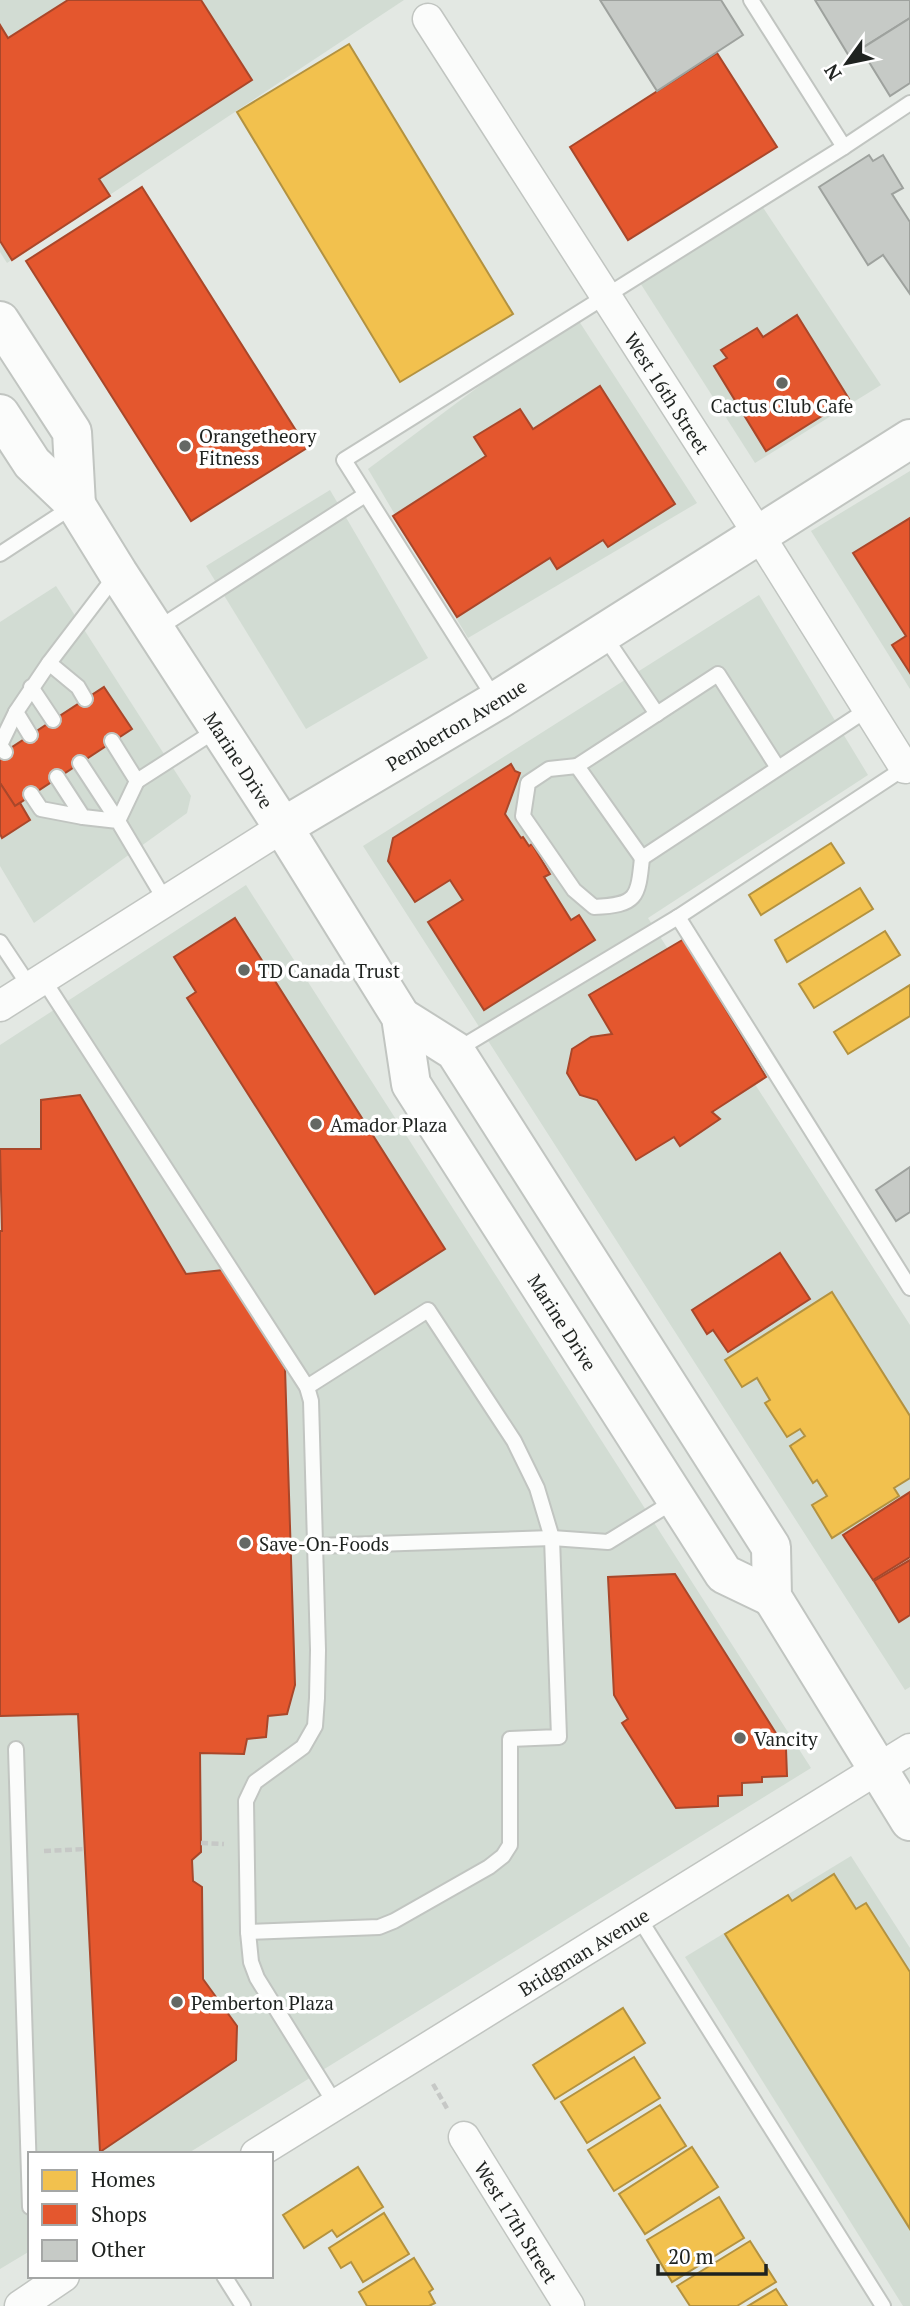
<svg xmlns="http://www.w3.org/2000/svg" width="910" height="2306" viewBox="0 0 910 2306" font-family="'PT Serif',serif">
	<rect width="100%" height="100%" fill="#e3e8e3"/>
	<!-- built -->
	<g fill="#d2dcd3">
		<polygon points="0,0 404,0 7,263 0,252"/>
		<polygon points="758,200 881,385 755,463 637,278"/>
		<polygon points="575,315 697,503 468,638 368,469"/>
		<polygon points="910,471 910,689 811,531"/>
		<polygon points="330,490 428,658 306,729 206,566"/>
		<polygon points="56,586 191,796 187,813 34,923 0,866 0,622"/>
		<polygon points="759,595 868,775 648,918 910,1325 910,1687 905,1690 363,846"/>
		<polygon points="246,885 811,1768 187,2154 30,2154 30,2251 0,2269 0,1045"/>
		<polygon points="851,1856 910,1948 910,2306 903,2306 685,1957"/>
	</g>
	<!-- homes -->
	<g fill="#f2c14e" stroke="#b39240" stroke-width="2">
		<polygon points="349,44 513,314 400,382 237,112"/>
		<polygon points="831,843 844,863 761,915 749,895"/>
		<polygon points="860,888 873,909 787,962 775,940"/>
		<polygon points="885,931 900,955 814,1008 799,984"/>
		<polygon points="910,985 910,1016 848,1054 834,1032"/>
		<polygon points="832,1292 910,1416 910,1478 894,1488 899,1496 832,1538 812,1505 827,1496 817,1480 813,1483 790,1446 805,1436 800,1429 787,1437 765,1403 770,1400 757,1378 742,1387 725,1360"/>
		<polygon points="834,1874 856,1909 866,1903 910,1972 910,2229 725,1934 788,1895 792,1901"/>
		<polygon points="623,2008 645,2043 555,2099 533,2065"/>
		<polygon points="634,2057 660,2098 587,2143 561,2102"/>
		<polygon points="660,2105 686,2146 614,2191 588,2150"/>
		<polygon points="692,2147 718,2187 645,2234 619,2194"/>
		<polygon points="358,2167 383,2207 337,2237 332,2230 304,2248 283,2215"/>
		<polygon points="719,2197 744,2238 672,2282 647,2240"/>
		<polygon points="384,2213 409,2254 363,2282 351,2262 341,2268 329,2248"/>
		<polygon points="750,2241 776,2282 737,2306 690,2306 677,2286"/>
		<polygon points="414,2258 433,2289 429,2292 435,2303 429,2306 367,2306 359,2292"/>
		<polygon points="776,2289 787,2306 748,2306"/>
	</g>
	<!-- shops -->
	<g fill="#e4572e" stroke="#a9472a" stroke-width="2">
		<polygon points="68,0 201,0 252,80 99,179 110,196 12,260 0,241 0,25 8,38"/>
		<polygon points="717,53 777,147 628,240 570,147"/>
		<polygon points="142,187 307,448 191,521 26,261"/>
		<polygon points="797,315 849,399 766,451 714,366 727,358 721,350 757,328 763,337"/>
		<polygon points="600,386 675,504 608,547 603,540 557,569 550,558 457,617 393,516 486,456 474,437 520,409 533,429"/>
		<polygon points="910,518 910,673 892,645 906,636 853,553"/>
		<polygon points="104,687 132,729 15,806 0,783 0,755"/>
		<polygon points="511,764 515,771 520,773 505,814 521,838 523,837 529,846 532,844 550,874 544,877 571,920 579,915 595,940 484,1010 428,922 463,900 450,880 415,902 388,861 393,838"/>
		<polygon points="0,783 15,806 20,803 30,820 2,838 0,834"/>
		<polygon points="235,918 445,1249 375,1294 187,998 196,992 174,957"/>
		<polygon points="684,939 766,1077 712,1112 720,1119 680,1146 674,1137 636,1160 597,1100 580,1095 567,1073 572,1049 591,1037 612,1034 589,995"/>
		<polygon points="80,1095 186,1274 223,1270 285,1368 295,1685 287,1714 268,1716 266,1737 247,1739 244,1754 200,1753 201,1852 192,1860 193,1881 202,1887 203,1979 237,2026 236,2060 100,2152 78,1714 0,1716 0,1231 2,1231 0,1149 41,1149 41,1100"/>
		<polygon points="780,1253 810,1299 728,1352 713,1330 707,1334 692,1310"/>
		<polygon points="910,1492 910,1557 873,1580 843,1535"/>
		<polygon points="910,1560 910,1615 899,1622 874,1581"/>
		<polygon points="675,1574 786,1749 787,1776 762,1777 762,1782 742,1783 742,1795 718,1796 718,1806 676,1808 622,1723 628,1719 614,1695 608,1577"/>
	</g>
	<!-- building -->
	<g fill="#c6cac6" stroke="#9ea29e" stroke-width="2">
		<polygon points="600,0 721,0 743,35 657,91"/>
		<polygon points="815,0 910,0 910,18 849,56"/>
		<polygon points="910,18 910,83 890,96 861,49"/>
		<polygon points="869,155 873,161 883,155 903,188 892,194 910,222 910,294 883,255 868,265 819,187"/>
		<polygon points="910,1167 910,1212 896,1221 876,1190"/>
	</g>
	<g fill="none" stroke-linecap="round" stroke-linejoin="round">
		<defs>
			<g id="lane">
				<polyline points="751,0 844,147"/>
				<polyline points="0,554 75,505"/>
				<polyline points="157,629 365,495"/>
				<polyline points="603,634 657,714"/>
				<polyline points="49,663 116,575"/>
				<polyline points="31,687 53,720"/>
				<polyline points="495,699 344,460 844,147 910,103"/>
				<polyline points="30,735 16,712 49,663 78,687 85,699"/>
				<polyline points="5,752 0,745 16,712"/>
				<polyline points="80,763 118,821 137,781 112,741"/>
				<path d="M577 766 549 769 528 783 523 816 574 890 594 907C637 905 638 898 642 858"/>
				<polyline points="778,768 718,674 577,766 642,858 868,709"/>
				<polyline points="57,777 83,817 118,821 165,900"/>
				<polyline points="137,781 218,729"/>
				<polyline points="31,794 41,809 83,817"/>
				<polyline points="678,917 910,1288"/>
				<polyline points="0,942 30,987"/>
				<polyline points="43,979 307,1387 311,1401 318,1650 317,1698 315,1726 303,1747 255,1782 246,1801 248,1932 251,1962 257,1978 336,2105"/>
				<polyline points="455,1051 678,917 909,765"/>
				<polyline points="315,1546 552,1538 608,1542 676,1500"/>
				<polyline points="16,1749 30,2207"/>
				<polyline points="639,1918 883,2306"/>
				<polyline points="248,1932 379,1927 394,1921 489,1867 503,1856 510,1845 510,1739 559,1737 552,1538 537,1488 514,1441 428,1310 307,1387"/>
				<polyline points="224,2276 243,2306"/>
			</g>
			<g id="street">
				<path id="s1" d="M428 19 759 535 905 768"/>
				<polyline points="0,1006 283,827"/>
				<path id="s2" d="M464 2137 569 2306"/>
				<path id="s3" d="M256 2154 910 1749"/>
				<polyline points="20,2306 64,2276"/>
			</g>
			<g id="secondary">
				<polyline points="0,321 72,432 76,505"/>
				<path id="s4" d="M0 414 32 463 76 505 118 573 283 827 401 1017 411 1084 724 1574 772 1597"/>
				<path id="s5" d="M283 827 496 701 910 439"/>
				<polyline points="401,1017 455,1051 771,1547 772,1597 910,1821"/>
			</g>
		</defs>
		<!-- lane casing -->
		<use href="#lane" stroke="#c1c5c1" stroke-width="18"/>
		<!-- street casing -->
		<use href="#street" stroke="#c1c5c1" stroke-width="33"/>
		<!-- secondary casing -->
		<use href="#secondary" stroke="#c1c5c1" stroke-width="42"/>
		<!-- path -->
		<g stroke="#c6c8c6" stroke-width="4.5" stroke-dasharray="7 3.5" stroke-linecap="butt">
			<polyline points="201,1843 224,1844"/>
			<polyline points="44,1851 85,1849"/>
			<polyline points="433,2084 448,2110"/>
		</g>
		<!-- lane -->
		<use href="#lane" stroke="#fbfcfb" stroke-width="14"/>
		<!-- street -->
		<use href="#street" stroke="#fbfcfb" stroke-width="30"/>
		<!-- secondary -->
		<use href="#secondary" stroke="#fbfcfb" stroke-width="38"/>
	</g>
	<!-- markers -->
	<g fill="#646864" stroke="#fff" stroke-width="2.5">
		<circle cx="782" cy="383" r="7"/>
		<circle cx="185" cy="446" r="7"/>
		<circle cx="244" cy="970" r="7"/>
		<circle cx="316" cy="1124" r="7"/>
		<circle cx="245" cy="1543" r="7"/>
		<circle cx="740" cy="1738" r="7"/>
		<circle cx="177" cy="2002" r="7"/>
	</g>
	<g text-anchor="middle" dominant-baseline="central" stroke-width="7" stroke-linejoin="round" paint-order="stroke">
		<!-- street labels -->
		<g font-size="19" fill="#1f2320" stroke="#fff">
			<text stroke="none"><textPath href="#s1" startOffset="444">West 16th Street</textPath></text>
			<text stroke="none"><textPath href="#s5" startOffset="201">Pemberton Avenue</textPath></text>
			<text stroke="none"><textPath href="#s4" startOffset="422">Marine Drive</textPath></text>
			<text stroke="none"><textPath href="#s4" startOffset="1076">Marine Drive</textPath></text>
			<text stroke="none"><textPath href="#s3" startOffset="385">Bridgman Avenue</textPath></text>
			<text stroke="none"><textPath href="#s2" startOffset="100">West 17th Street</textPath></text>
		</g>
		<!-- poi labels -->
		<g font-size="19" fill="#1f2320" stroke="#fff" text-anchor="start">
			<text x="782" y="405" text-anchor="middle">Cactus Club Cafe</text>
			<text x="199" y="435">Orangetheory<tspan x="199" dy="22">Fitness</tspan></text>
			<text x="258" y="970">TD Canada Trust</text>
			<text x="330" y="1124">Amador Plaza</text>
			<text x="259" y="1543">Save-On-Foods</text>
			<text x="754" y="1738">Vancity</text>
			<text x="191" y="2002">Pemberton Plaza</text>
		</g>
	</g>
	<!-- legend -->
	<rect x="28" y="2152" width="245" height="126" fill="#ffffff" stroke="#a5a7a6" stroke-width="2"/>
	<rect x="42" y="2170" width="35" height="21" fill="#f2c14e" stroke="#a5a7a6" stroke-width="2"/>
	<text x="91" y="2187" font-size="21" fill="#1f2320">Homes</text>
	<rect x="42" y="2204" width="35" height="21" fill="#e4572e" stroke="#a5a7a6" stroke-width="2"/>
	<text x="91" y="2222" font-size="21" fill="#1f2320">Shops</text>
	<rect x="42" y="2240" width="35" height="21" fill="#c6cac6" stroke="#a5a7a6" stroke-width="2"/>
	<text x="91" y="2257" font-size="21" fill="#1f2320">Other</text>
	<!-- north arrow -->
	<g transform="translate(847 63) rotate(237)" stroke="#ffffff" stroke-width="5" paint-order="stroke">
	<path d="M0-5L12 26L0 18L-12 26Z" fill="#1f2320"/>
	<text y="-10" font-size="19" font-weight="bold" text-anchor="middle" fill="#1f2320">N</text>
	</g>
	<!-- scale -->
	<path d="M658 2264v10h108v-10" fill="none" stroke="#1f2320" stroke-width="3.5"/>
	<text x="668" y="2264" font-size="21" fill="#1f2320" stroke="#ffffff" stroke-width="5" paint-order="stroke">20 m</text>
</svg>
